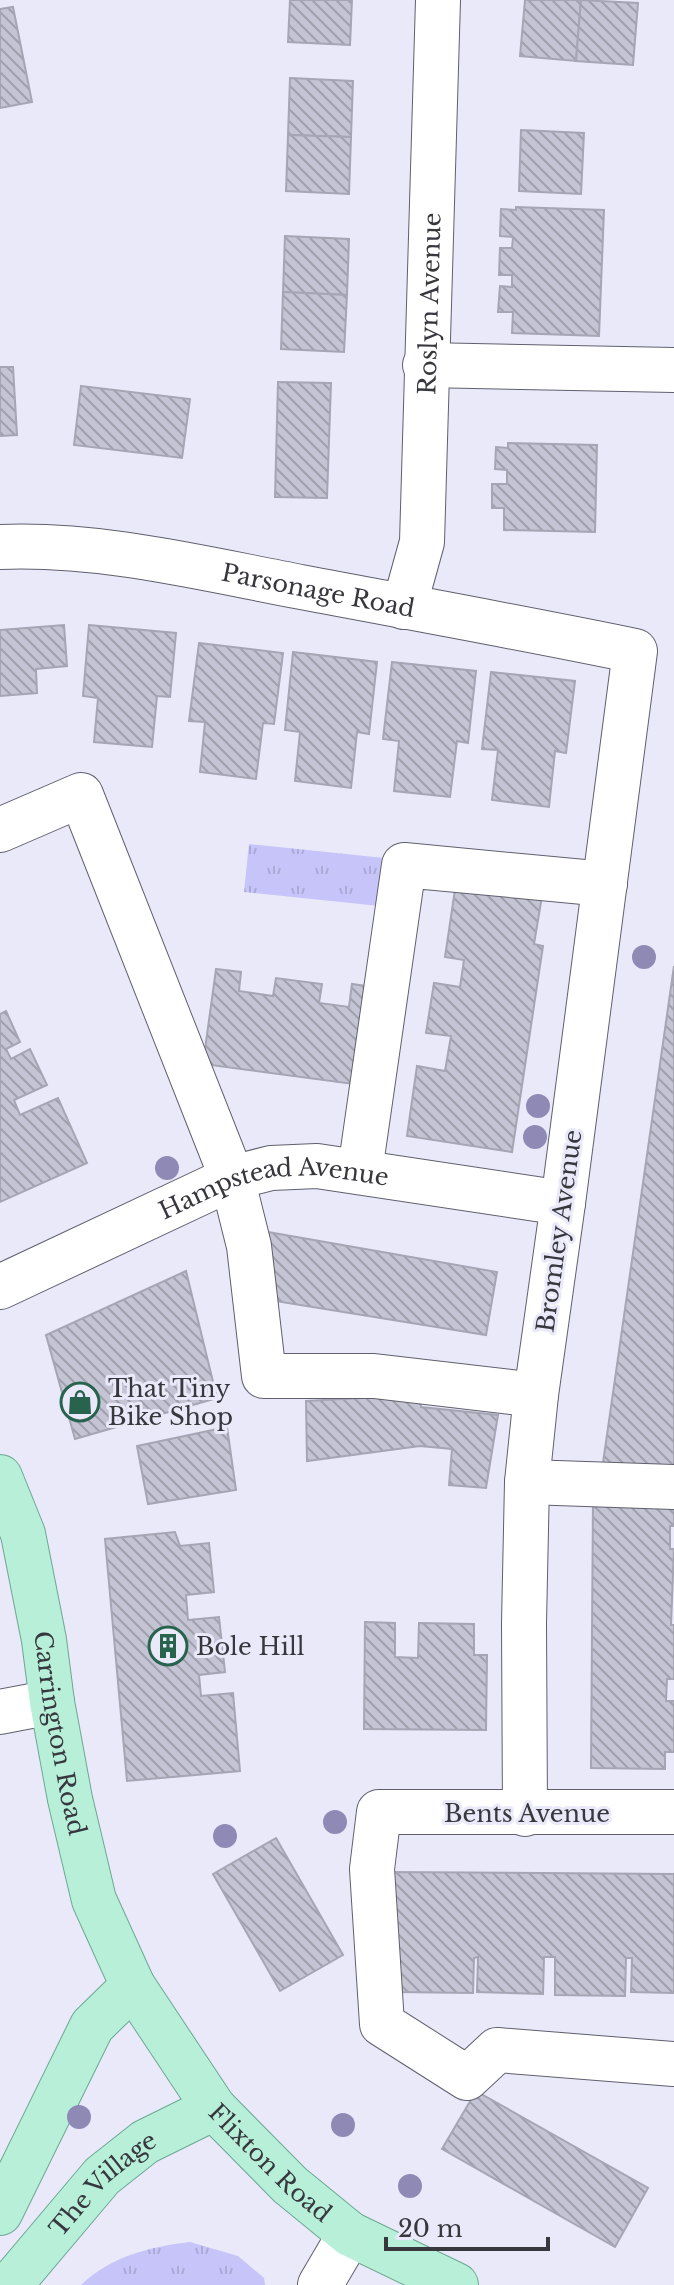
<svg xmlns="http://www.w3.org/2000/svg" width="674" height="2285" viewBox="0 0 674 2285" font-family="'Libre Baskerville',serif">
	<defs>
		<pattern id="grass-tufts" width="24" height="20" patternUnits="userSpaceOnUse" patternTransform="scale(2)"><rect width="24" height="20" fill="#c6c4f9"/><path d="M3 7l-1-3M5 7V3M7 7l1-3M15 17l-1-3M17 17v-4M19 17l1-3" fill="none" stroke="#aba9d6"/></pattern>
		<pattern id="building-back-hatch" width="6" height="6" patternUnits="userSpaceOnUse" patternTransform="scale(2)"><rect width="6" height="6" fill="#c4c4d4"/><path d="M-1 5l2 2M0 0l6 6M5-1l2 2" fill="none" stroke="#a0a0ad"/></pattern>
	</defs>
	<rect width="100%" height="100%" fill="#e9e9fa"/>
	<!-- grass -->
	<g fill="url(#grass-tufts)">
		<polygon points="249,844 394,859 389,907 244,892"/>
		<path d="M190 2242 238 2256 264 2278 265 2285H81C111 2256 150 2247 190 2242Z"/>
	</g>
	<!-- building -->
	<g fill="url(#building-back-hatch)" stroke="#a5a5b4" stroke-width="2">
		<polygon points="290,0 352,0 350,45 288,42"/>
		<polygon points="525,0 581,0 576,61 520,56"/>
		<polygon points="581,0 638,3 633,65 576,61"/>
		<polygon points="13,7 32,102 0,108 0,9"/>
		<polygon points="290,78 353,81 351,137 288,135"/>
		<polygon points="521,130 584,133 581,194 519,191"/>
		<polygon points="288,135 351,137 349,194 286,191"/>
		<polygon points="516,207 604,210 599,336 512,333 513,312 498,312 500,286 512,287 512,275 499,275 500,248 512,248 513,237 500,236 501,209 516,210"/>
		<polygon points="285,236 349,239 347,295 283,292"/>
		<polygon points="283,292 347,295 344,352 281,349"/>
		<polygon points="0,367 13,367 17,435 0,436"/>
		<polygon points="278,382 331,383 327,498 275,497"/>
		<polygon points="81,386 190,399 182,458 74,445"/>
		<polygon points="508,443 597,445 595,532 504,530 504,508 492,508 492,484 507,484 507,470 495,469 496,447 508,448"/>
		<polygon points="64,625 67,666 36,669 37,693 0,696 0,630"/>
		<polygon points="89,625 176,633 170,697 157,696 152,747 94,742 98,698 83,696"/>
		<polygon points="199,643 283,653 274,724 263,723 256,779 200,772 205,722 189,721"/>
		<polygon points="293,652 377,662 369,734 357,732 351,788 295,781 300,732 285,730"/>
		<polygon points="392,662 476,671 468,743 457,741 450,797 394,791 399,741 383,739"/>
		<polygon points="491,672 575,681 566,753 555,751 549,807 492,800 498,750 482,749"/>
		<polygon points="456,883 542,896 534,944 543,946 512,1152 407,1136 417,1066 445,1071 451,1036 426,1033 434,983 460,987 464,960 445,957"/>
		<polygon points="674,966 674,1473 603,1463"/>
		<polygon points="216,969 241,972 239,991 273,996 276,978 322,984 319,1003 349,1007 352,984 380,988 368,1086 203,1064"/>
		<polygon points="6,1011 20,1042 6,1049 11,1059 30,1049 47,1085 14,1100 20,1115 58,1098 87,1163 0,1202 0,1014"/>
		<polygon points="268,1232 497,1272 486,1335 275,1301"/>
		<polygon points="186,1271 217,1398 75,1439 46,1335"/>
		<polygon points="420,1395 421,1407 498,1415 486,1488 449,1485 452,1449 420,1446 307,1461 306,1401"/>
		<polygon points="227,1427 236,1490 148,1504 137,1446"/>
		<polygon points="593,1499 674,1499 674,1526 670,1526 670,1549 674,1549 671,1625 674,1625 674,1679 667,1679 666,1701 674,1701 674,1752 665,1752 665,1769 591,1768"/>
		<polygon points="175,1532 180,1546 209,1543 214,1592 186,1595 188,1620 219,1617 225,1672 199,1675 201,1696 233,1693 240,1771 127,1781 105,1539"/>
		<polygon points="365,1622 395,1623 395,1657 418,1658 419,1623 474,1624 474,1655 487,1655 486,1730 364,1729"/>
		<polygon points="276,1838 343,1955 280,1991 213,1874"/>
		<polygon points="386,1872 674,1874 674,1993 631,1992 632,1958 626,1958 625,1996 555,1995 555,1957 544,1957 543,1994 477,1992 478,1957 474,1958 473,1993 396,1992"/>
		<polygon points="476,2091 648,2188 615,2247 442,2149"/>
	</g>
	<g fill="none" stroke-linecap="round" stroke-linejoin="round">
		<defs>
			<g id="minor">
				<polyline points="425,365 674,370"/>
				<path id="s1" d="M0 547C101 543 201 568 301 587 412 608 524 628 635 651L563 1203 536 1395 527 1482 524 1623 525 1814"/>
				<path id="s2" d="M404 607 422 542 438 0"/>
				<polyline points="0,830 81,795 232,1178 249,1246 264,1376 374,1376 536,1395"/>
				<polyline points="360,1171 404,865 605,884"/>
				<path id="s3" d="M0 1287 232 1178 271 1168 317 1166 563 1203"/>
				<polyline points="527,1482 674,1487"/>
				<polyline points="0,1712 52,1702"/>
				<polyline points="674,1812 379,1812 372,1869 382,2024 467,2078 497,2050 674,2064"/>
				<polyline points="320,2285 350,2234"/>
			</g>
			<g id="major">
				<path id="s4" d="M0 1477 23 1534 44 1640 52 1702 70 1799 94 1900 133 1986 214 2108 290 2185 350 2234 456 2285"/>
				<polyline points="0,2213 92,2026 133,1986"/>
				<path id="s5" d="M10 2285 102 2176 145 2142 214 2108"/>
			</g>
		</defs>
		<!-- minor casing -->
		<use href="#minor" stroke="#605f6d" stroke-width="46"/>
		<!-- major casing -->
		<use href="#major" stroke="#6ca892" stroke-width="46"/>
		<!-- minor -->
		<use href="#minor" stroke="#fff" stroke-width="44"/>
		<!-- major -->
		<use href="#major" stroke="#b8efd9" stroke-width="44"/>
	</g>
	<!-- trees -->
	<g fill="#8e8ab5">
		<circle cx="644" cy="957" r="12"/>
		<circle cx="538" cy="1106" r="12"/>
		<circle cx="535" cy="1137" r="12"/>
		<circle cx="167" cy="1168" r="12"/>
		<circle cx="335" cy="1822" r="12"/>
		<circle cx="225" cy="1836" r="12"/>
		<circle cx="79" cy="2117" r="12"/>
		<circle cx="343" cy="2125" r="12"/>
		<circle cx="410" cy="2186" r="12"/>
	</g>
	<!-- icons -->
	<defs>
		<symbol id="shop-ring" viewBox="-11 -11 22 22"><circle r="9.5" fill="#e9e9fa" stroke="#28634d" stroke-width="1.5"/><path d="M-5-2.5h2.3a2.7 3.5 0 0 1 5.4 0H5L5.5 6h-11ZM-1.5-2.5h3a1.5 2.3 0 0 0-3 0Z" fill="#28634d"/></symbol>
		<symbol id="building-ring" viewBox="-11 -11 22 22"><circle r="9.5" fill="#e9e9fa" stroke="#28634d" stroke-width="1.5"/><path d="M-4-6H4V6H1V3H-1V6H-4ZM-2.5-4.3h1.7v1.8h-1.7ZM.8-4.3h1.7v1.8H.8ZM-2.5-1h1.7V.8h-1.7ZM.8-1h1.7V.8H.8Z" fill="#28634d"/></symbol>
	</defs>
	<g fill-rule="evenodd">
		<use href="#shop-ring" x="58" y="1380" width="44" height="44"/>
		<use href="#building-ring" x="146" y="1624" width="44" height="44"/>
	</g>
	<g text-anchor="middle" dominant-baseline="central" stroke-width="6" stroke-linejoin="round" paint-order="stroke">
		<!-- street labels -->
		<g font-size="24" fill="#37373e" stroke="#e9e9fa">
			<text stroke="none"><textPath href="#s2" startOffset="306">Roslyn Avenue</textPath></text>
			<text stroke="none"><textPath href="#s1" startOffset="322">Parsonage Road</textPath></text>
			<text stroke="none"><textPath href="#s3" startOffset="296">Hampstead Avenue</textPath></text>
			<text transform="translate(559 1231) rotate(-82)">Bromley Avenue</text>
			<text stroke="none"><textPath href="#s4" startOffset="264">Carrington Road</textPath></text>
			<text x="527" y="1813">Bents Avenue</text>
			<text stroke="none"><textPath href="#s4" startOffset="754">Flixton Road</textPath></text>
			<text stroke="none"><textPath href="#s5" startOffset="138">The Village</textPath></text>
		</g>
		<!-- poi labels -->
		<g font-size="24" fill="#37373e" stroke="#e9e9fa" text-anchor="start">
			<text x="108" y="1388">That Tiny<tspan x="108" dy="28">Bike Shop</tspan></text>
			<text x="196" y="1646">Bole Hill</text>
		</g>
	</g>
	<!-- scale -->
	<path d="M386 2237v12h162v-12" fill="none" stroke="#37373e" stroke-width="4"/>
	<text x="398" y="2237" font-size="24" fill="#37373e" stroke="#e9e9fa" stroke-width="6" paint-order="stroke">20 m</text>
</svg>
